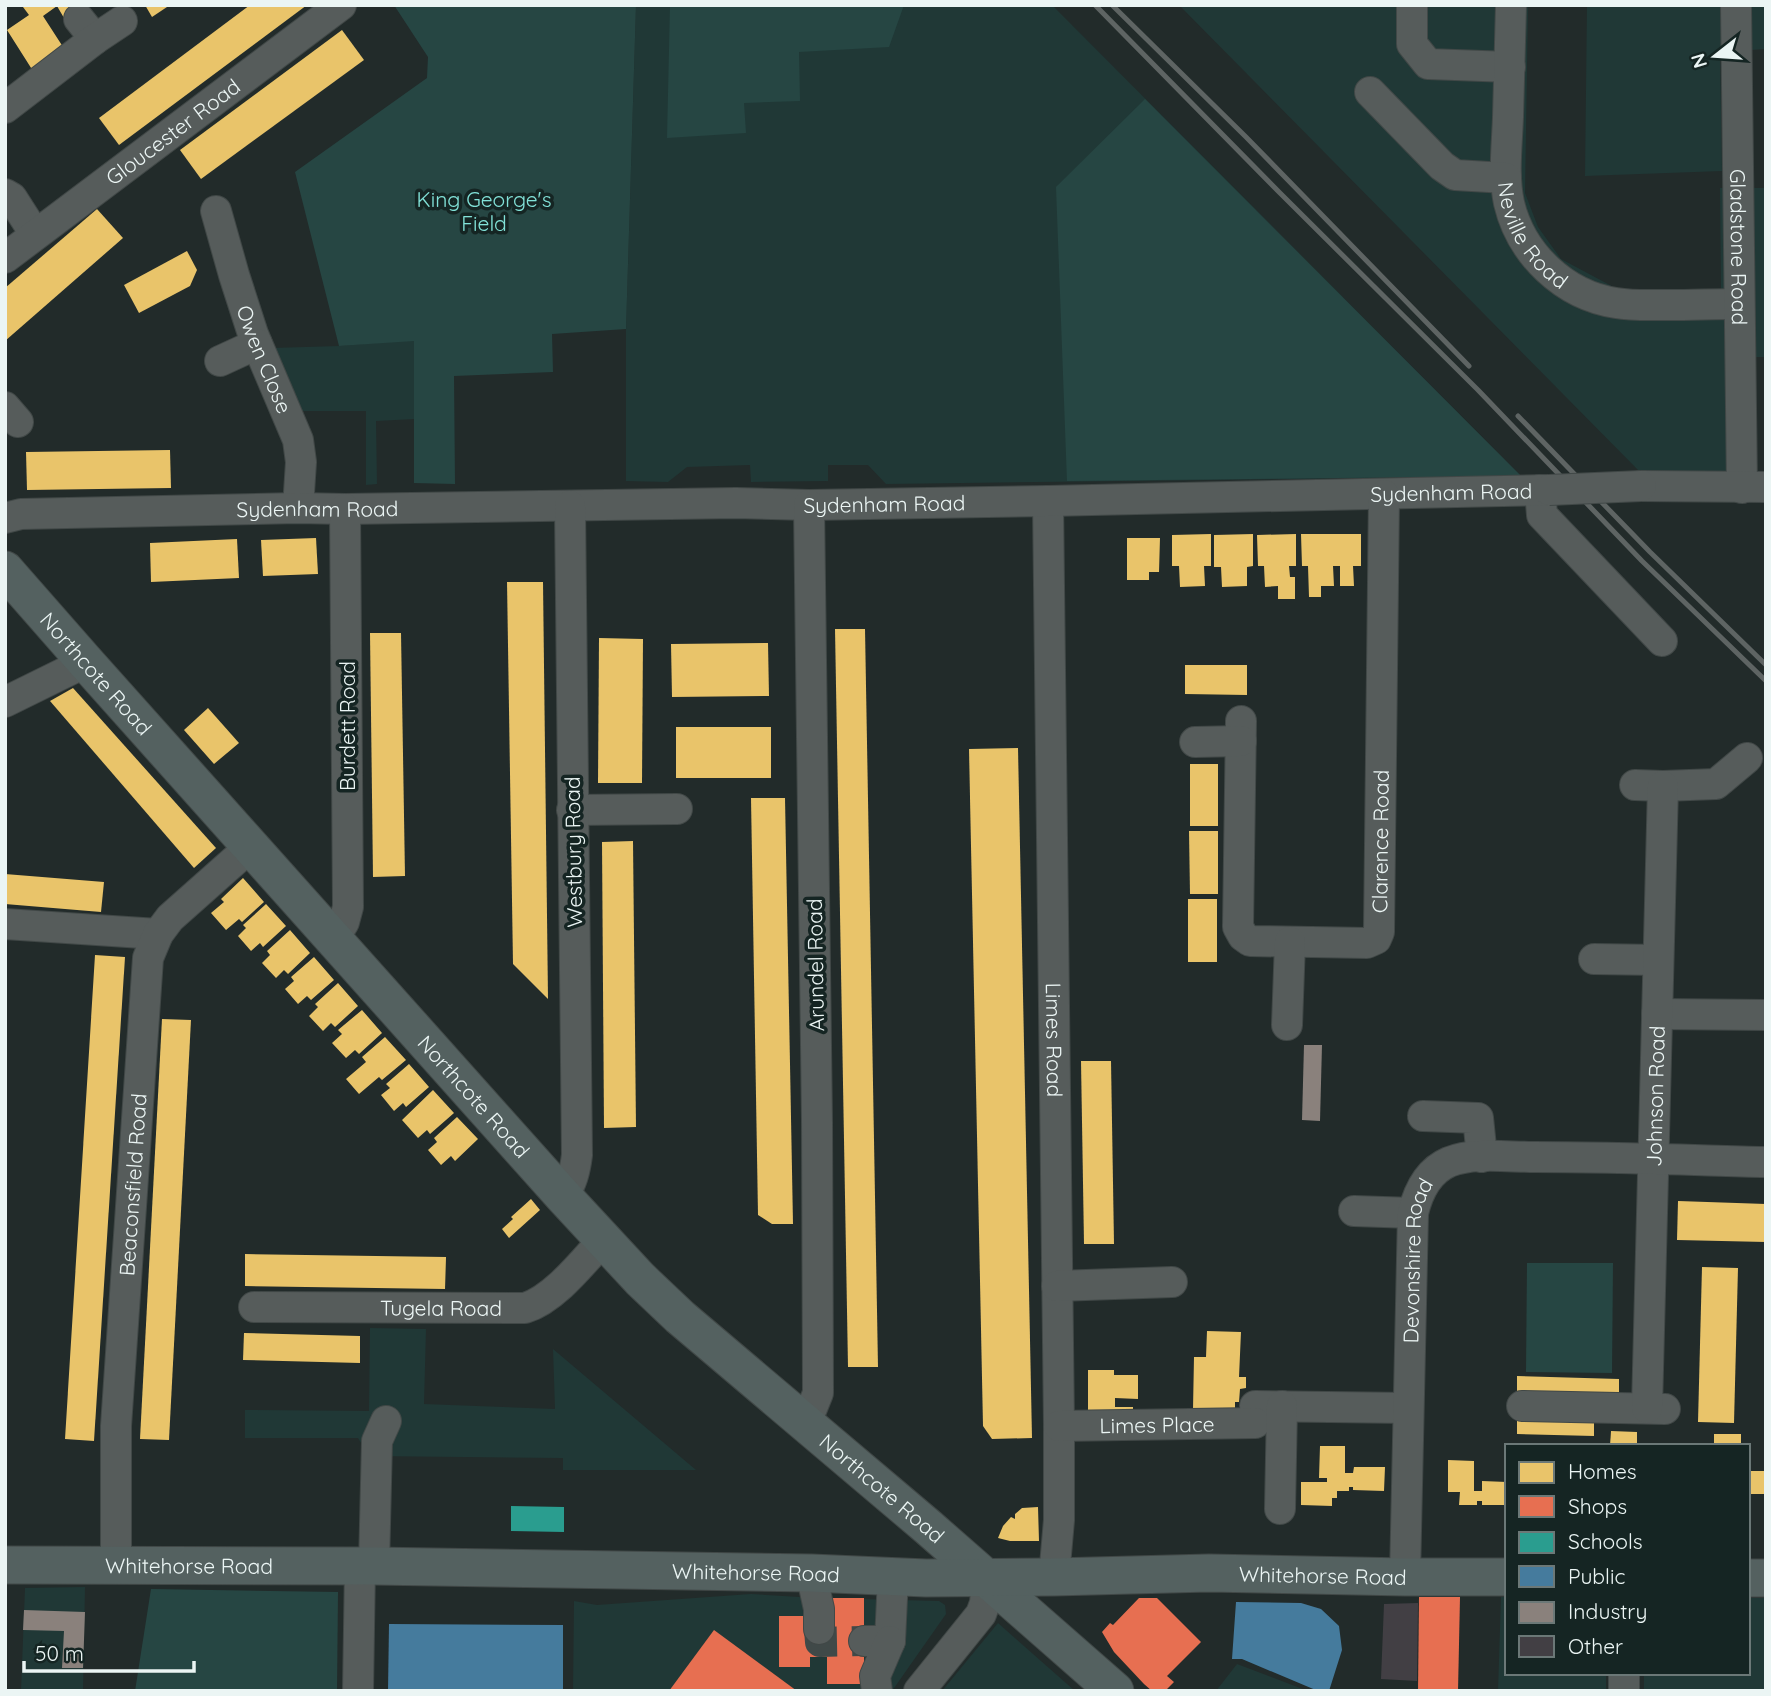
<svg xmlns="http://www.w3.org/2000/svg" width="1771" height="1696" viewBox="0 0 1771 1696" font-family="Quicksand,sans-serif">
	<rect width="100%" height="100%" fill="#222b2a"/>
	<!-- built -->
	<g fill="#203836">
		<polygon points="636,5 1052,5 1521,476 886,484 868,465 828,465 828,481 751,482 750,465 687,467 668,482 626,481 626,329"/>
		<polygon points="1179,5 1528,5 1525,193 1538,227 1561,259 1621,291 1721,289 1720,188 1766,188 1766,357 1751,357 1749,470 1642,474"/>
		<polygon points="1587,5 1766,5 1766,49 1720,52 1722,171 1585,176"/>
		<polygon points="414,340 415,419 376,421 377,484 366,485 366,411 298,411 272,348 339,346"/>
		<polygon points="370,1328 426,1329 424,1404 555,1409 553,1349 696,1470 563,1470 563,1458 369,1456 358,1438 245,1438 245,1410 369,1411"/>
		<polygon points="85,1587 83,1691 21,1691 25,1588"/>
		<polygon points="751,1594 816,1598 939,1601 945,1605 946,1614 892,1691 573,1691 574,1601 597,1605"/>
		<polygon points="1501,1597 1507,1597 1507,1673 1606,1673 1606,1691 1498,1691"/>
		<polygon points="1748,1598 1766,1598 1766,1691 1644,1691 1644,1673 1748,1673"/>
		<polygon points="998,1623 1075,1691 942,1691"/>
		<polygon points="1237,1664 1308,1691 1216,1691"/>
	</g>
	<!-- green -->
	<g fill="#264643">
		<polygon points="394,5 636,5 626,329 552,334 553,372 454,376 455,484 414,483 414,341 339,346 295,172 427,78 428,57"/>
		<polygon points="670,5 904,5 889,47 799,52 800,101 744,103 746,133 667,138"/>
		<polygon points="1145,99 1521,476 1067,481 1056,187"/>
		<polygon points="1527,1263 1613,1263 1612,1373 1526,1372"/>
		<polygon points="151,1589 338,1592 337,1691 135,1691"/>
	</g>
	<!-- homes -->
	<g fill="#e9c46a">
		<polygon points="25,5 84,5 64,18 57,6 43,16 65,50 33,71 7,30 29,15 23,7"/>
		<polygon points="145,5 170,5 152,17"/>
		<polygon points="250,5 307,5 119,145 99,118"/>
		<polygon points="342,30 364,60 201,179 180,150"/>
		<polygon points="97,209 123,238 5,341 5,288"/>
		<polygon points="187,251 197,270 190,286 139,313 124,285"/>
		<polygon points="170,450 171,488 27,490 26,452"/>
		<polygon points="1211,534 1211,566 1204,566 1205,586 1180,587 1179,566 1172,566 1172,535"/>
		<polygon points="1253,534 1253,566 1247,567 1247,586 1222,587 1221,567 1214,567 1214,535"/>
		<polygon points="1296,534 1296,566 1289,566 1290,577 1295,577 1295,599 1278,599 1278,586 1265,587 1264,566 1258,566 1257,535"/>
		<polygon points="1301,534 1361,534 1361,566 1353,566 1354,586 1340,586 1340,566 1333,566 1334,586 1321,586 1321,597 1309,597 1308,566 1302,566"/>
		<polygon points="316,538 318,574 263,576 261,540"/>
		<polygon points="1127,538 1160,538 1159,572 1149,572 1149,580 1127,580"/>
		<polygon points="237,539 239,578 151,582 150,543"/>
		<polygon points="507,582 543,582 548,999 513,964"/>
		<polygon points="835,629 865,629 878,1367 848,1367"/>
		<polygon points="370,633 401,633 405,876 373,877"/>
		<polygon points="599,638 643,639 642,783 598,783"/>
		<polygon points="768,643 769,696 672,697 671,644"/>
		<polygon points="1185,665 1247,665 1247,695 1185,694"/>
		<polygon points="73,688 216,848 194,868 50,701"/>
		<polygon points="208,708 239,743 214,764 184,730"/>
		<rect x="676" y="727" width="95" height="51"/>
		<polygon points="1018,748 1032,1438 992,1439 983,1426 969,749"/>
		<rect x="1190" y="764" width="28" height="62"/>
		<polygon points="751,798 785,798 793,1224 772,1224 758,1215"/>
		<polygon points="1189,831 1218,831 1218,894 1190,894"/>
		<polygon points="633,841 636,1127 604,1128 602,842"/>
		<polygon points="5,874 104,882 101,912 5,904"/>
		<polygon points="243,878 264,902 242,922 239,919 226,930 211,913 224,902 221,899"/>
		<rect x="1188" y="899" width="29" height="63"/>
		<polygon points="266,904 286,926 263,947 260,943 251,951 238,936 246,928 243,925"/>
		<polygon points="290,930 310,953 288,974 284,970 276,978 262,963 270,955 267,951"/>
		<polygon points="95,955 125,957 94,1441 65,1439"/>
		<polygon points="314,957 334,980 311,1000 307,996 298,1004 285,989 294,981 291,977"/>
		<polygon points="338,983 358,1006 335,1027 331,1023 323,1031 309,1016 318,1007 315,1004"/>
		<polygon points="362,1010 382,1033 359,1054 355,1050 346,1058 332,1043 342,1034 338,1030"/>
		<polygon points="162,1019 191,1020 169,1440 140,1439"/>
		<polygon points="385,1037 406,1060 382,1080 379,1077 359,1094 346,1079 366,1062 362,1057"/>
		<polygon points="1081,1061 1111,1061 1114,1244 1084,1244"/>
		<polygon points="409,1064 429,1087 406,1107 403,1103 394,1111 381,1095 390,1088 386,1084"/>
		<polygon points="433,1090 454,1113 430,1134 427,1130 418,1138 402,1120"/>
		<polygon points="457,1117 478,1139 455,1161 451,1156 441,1165 428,1150 437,1142 434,1138"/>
		<polygon points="531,1199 540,1210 509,1238 502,1229 513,1219 511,1217"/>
		<polygon points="1678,1201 1766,1204 1766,1242 1677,1240"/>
		<polygon points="245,1254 446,1257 445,1289 245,1286"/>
		<polygon points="1702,1267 1738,1268 1734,1423 1698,1422"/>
		<polygon points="1207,1331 1241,1332 1239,1377 1246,1377 1246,1388 1240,1389 1239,1402 1235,1402 1235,1417 1204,1409 1193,1409 1194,1357 1206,1357"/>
		<polygon points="244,1333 360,1336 360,1363 243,1360"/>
		<polygon points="1088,1370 1114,1370 1114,1375 1138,1375 1138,1399 1115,1398 1115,1407 1133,1407 1133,1419 1088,1419"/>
		<polygon points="1517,1376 1619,1379 1619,1396 1517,1394"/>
		<polygon points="1517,1417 1594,1418 1594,1436 1517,1434"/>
		<polygon points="1611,1431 1637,1432 1637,1446 1610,1446"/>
		<rect x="1714" y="1434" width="27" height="12"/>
		<polygon points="1320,1446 1345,1446 1345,1473 1353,1473 1354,1467 1385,1467 1384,1491 1353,1490 1353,1487 1349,1487 1349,1491 1337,1491 1337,1498 1332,1498 1332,1506 1301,1505 1301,1482 1327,1482 1327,1478 1319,1478"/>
		<polygon points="1448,1460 1474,1461 1474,1491 1482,1491 1482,1481 1507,1482 1507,1505 1482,1505 1482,1501 1477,1501 1477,1505 1459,1505 1460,1492 1448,1492"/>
		<rect x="1748" y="1471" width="18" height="23"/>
		<polygon points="1038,1507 1039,1541 1010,1541 998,1538 1003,1526 1011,1517 1015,1519 1015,1514 1022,1508"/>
	</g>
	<!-- shops -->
	<g fill="#e76f51">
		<polygon points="1419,1597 1460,1597 1458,1691 1418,1691"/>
		<polygon points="828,1598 864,1598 864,1684 827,1684 827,1657 810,1657 810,1667 779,1667 779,1616 810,1616"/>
		<polygon points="1139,1598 1157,1598 1201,1642 1167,1676 1174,1682 1165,1691 1152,1691 1144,1684 1114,1652 1102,1632 1110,1623 1113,1625"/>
		<polygon points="714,1630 797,1691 669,1691"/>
	</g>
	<!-- schools -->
	<polygon fill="#2a9d8f" points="511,1506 564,1507 564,1532 511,1531"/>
	<!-- public -->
	<g fill="#457b9d">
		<polygon points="1236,1602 1301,1603 1321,1609 1339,1626 1342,1650 1329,1691 1318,1691 1242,1659 1232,1659"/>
		<polygon points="389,1624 563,1625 563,1691 388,1691"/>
	</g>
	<!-- industry -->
	<g fill="#8a817c">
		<polygon points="1304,1045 1322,1045 1320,1121 1302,1120"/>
		<polygon points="24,1610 85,1612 83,1668 62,1668 64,1631 23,1630"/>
	</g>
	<!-- building -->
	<polygon fill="#423f44" points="1418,1603 1417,1681 1381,1679 1384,1604"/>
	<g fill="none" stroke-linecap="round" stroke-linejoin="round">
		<!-- minor-tunnel -->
		<polyline stroke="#404948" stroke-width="30" stroke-dasharray="30 15" stroke-linecap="butt" points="819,1629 820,1642 864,1641"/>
		<defs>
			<g id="minor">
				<polyline points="1412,5 1412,44 1428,64 1510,67"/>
				<path id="s1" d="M1511 5C1510 43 1509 80 1508 117 1507 146 1503 175 1509 203 1521 254 1564 295 1616 303 1633 306 1651 305 1669 305 1692 305 1715 304 1738 304"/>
				<path id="s2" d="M1736 5 1742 488"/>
				<polyline points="79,19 95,39"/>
				<polyline points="1370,92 1442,166 1455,175 1506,178"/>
				<polyline points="5,108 95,39 122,21"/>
				<polyline points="5,194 12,198 35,234"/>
				<path id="s3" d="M216 211 234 275 253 334 298 440 301 462 298 508"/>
				<path id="s4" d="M5 258 341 5"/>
				<polyline points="220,361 257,344"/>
				<polyline points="5,407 18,422"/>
				<polyline points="1641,486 1766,487"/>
				<polyline points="1540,490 1542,515 1662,641"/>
				<path id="s5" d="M1048 501 1059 1426V1520L1054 1577"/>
				<path id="s6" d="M5 518 21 514 298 508 345 509 736 503 809 505 1048 501 1549 490"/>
				<polyline points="5,702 72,669 84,660"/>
				<path id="s7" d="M1241 721 1238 927 1243 936 1250 941 1367 943 1376 939 1379 932 1384 495"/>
				<polyline points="1195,742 1241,741"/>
				<polyline points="1635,785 1663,786 1716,784 1747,758"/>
				<polyline points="572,810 677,809"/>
				<polyline points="5,924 158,934"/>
				<polyline points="334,938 344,922 348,907 345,509"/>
				<polyline points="1594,959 1658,960"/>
				<polyline points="1657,1014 1766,1015"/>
				<polyline points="1287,1025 1290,942"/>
				<polyline points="1423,1116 1478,1118 1482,1157"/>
				<path d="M563 1196C572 1183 575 1171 577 1155L570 506"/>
				<polyline points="1354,1211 1413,1213"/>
				<polyline points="1057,1286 1172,1282"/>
				<path id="s8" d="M254 1307 525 1308C554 1299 582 1263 603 1240"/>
				<polyline points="1255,1406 1408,1408"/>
				<polyline points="1522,1406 1665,1409"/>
				<path id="s9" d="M1647 1408 1663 786"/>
				<polyline points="803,1421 812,1408 818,1393 817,1122 809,505"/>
				<path id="s10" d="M1059 1426 1255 1423"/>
				<polyline points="1280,1509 1282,1406"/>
				<path id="s11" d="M116 1566V1426L148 958 158 934 170 918 250 847"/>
				<polyline points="374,1566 377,1441 386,1421"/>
				<polyline points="811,1573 819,1609 819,1629"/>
				<path id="s12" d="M1405 1577 1413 1213C1418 1192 1428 1171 1449 1162 1474 1152 1507 1157 1534 1157 1612 1157 1689 1160 1766 1162"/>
				<polyline points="864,1641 890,1641 893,1577"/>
				<polyline points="358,1691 360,1566"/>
				<polyline points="877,1691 875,1676 890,1641"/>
				<polyline points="919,1691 981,1614 985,1603 987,1578"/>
				<polyline points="1624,1691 1624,1673"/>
			</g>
			<g id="major">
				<path id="s13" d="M5 570 84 660 563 1196 640 1279 680 1317 928 1527 1115 1691"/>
				<path id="s14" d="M5 1565 374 1566 811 1573 926 1578 1054 1577 1209 1573 1405 1577H1507"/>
				<polyline points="1748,1578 1766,1578"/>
			</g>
		</defs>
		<!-- minor casing -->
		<use href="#minor" stroke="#414847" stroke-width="32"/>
		<!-- major casing -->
		<use href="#major" stroke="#414847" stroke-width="39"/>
		<!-- minor -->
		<use href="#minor" stroke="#565c5b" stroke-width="30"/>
		<!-- major -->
		<use href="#major" stroke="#546160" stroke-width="37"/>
		<!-- rail -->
		<g stroke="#5e6463" stroke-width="5">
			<polyline points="1095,5 1280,193 1478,390 1642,561 1766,681"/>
			<polyline points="1112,5 1246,137 1469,366"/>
			<polyline points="1518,416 1650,552 1766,665"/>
		</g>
		<defs>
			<polyline id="minor-bridge" points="1549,490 1641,486"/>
		</defs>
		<!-- minor-bridge casing -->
		<use href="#minor-bridge" stroke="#414847" stroke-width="32" stroke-linecap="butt"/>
		<!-- minor-bridge -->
		<use href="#minor-bridge" stroke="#565c5b" stroke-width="30"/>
	</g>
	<g text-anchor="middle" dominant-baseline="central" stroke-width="7" stroke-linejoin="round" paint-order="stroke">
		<!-- street labels -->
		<g font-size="21" fill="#ebf5f4" stroke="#152523">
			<text stroke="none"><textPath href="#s4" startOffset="210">Gloucester Road</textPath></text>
			<text stroke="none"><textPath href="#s1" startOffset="238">Neville Road</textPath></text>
			<text stroke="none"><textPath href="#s2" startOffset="242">Gladstone Road</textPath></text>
			<text stroke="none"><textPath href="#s3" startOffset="156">Owen Close</textPath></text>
			<text stroke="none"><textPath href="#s6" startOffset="1447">Sydenham Road</textPath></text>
			<text stroke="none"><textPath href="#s6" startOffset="880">Sydenham Road</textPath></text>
			<text stroke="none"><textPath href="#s6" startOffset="313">Sydenham Road</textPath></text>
			<text stroke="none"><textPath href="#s13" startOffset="138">Northcote Road</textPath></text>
			<text transform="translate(347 726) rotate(-90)">Burdett Road</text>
			<text stroke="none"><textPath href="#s7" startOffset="450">Clarence Road</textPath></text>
			<text transform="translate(573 852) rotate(-91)">Westbury Road</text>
			<text transform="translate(815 965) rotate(-91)">Arundel Road</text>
			<text stroke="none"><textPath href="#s5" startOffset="539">Limes Road</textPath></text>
			<text stroke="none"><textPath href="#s13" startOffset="705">Northcote Road</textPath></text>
			<text stroke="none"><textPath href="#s9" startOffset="312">Johnson Road</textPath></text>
			<text stroke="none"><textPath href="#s11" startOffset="382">Beaconsfield Road</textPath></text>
			<text stroke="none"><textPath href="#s12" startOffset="317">Devonshire Road</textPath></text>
			<text stroke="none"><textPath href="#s8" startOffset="187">Tugela Road</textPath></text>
			<text stroke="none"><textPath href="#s10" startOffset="98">Limes Place</textPath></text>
			<text stroke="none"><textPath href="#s13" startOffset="1272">Northcote Road</textPath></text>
			<text stroke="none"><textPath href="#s14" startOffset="184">Whitehorse Road</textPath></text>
			<text stroke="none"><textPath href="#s14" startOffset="751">Whitehorse Road</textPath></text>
			<text stroke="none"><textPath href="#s14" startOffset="1318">Whitehorse Road</textPath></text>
		</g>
		<!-- park labels -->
		<g font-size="21" fill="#82e2d8" stroke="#152523">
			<text x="484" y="199">King George's<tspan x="484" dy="24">Field</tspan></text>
		</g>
	</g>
	<!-- border -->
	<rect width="1771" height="1696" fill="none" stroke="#ebf5f4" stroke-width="14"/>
	<!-- legend -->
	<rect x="1505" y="1444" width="245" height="231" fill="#152523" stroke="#6b7877" stroke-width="2"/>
	<rect x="1519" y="1462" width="35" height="21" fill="#e9c46a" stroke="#6b7877" stroke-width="2"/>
	<text x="1568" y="1479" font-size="21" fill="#ebf5f4">Homes</text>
	<rect x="1519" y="1496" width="35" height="21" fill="#e76f51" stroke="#6b7877" stroke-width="2"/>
	<text x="1568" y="1514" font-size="21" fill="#ebf5f4">Shops</text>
	<rect x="1519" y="1532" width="35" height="21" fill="#2a9d8f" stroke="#6b7877" stroke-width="2"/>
	<text x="1568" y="1549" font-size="21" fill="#ebf5f4">Schools</text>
	<rect x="1519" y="1566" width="35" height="21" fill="#457b9d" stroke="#6b7877" stroke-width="2"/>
	<text x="1568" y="1584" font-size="21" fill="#ebf5f4">Public</text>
	<rect x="1519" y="1602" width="35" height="21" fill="#8a817c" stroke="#6b7877" stroke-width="2"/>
	<text x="1568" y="1619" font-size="21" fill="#ebf5f4">Industry</text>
	<rect x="1519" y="1636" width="35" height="21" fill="#423f44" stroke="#6b7877" stroke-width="2"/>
	<text x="1568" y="1654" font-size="21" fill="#ebf5f4">Other</text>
	<!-- north arrow -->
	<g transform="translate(1715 56) rotate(253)" stroke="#152523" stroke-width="5" paint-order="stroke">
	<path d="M0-5L12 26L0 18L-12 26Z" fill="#ebf5f4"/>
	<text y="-10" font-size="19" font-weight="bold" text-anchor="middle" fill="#ebf5f4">N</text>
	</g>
	<!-- scale -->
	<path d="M24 1661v10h170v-10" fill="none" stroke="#ebf5f4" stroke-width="3.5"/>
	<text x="35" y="1661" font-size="21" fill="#ebf5f4" stroke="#152523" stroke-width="5" paint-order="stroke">50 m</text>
</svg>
